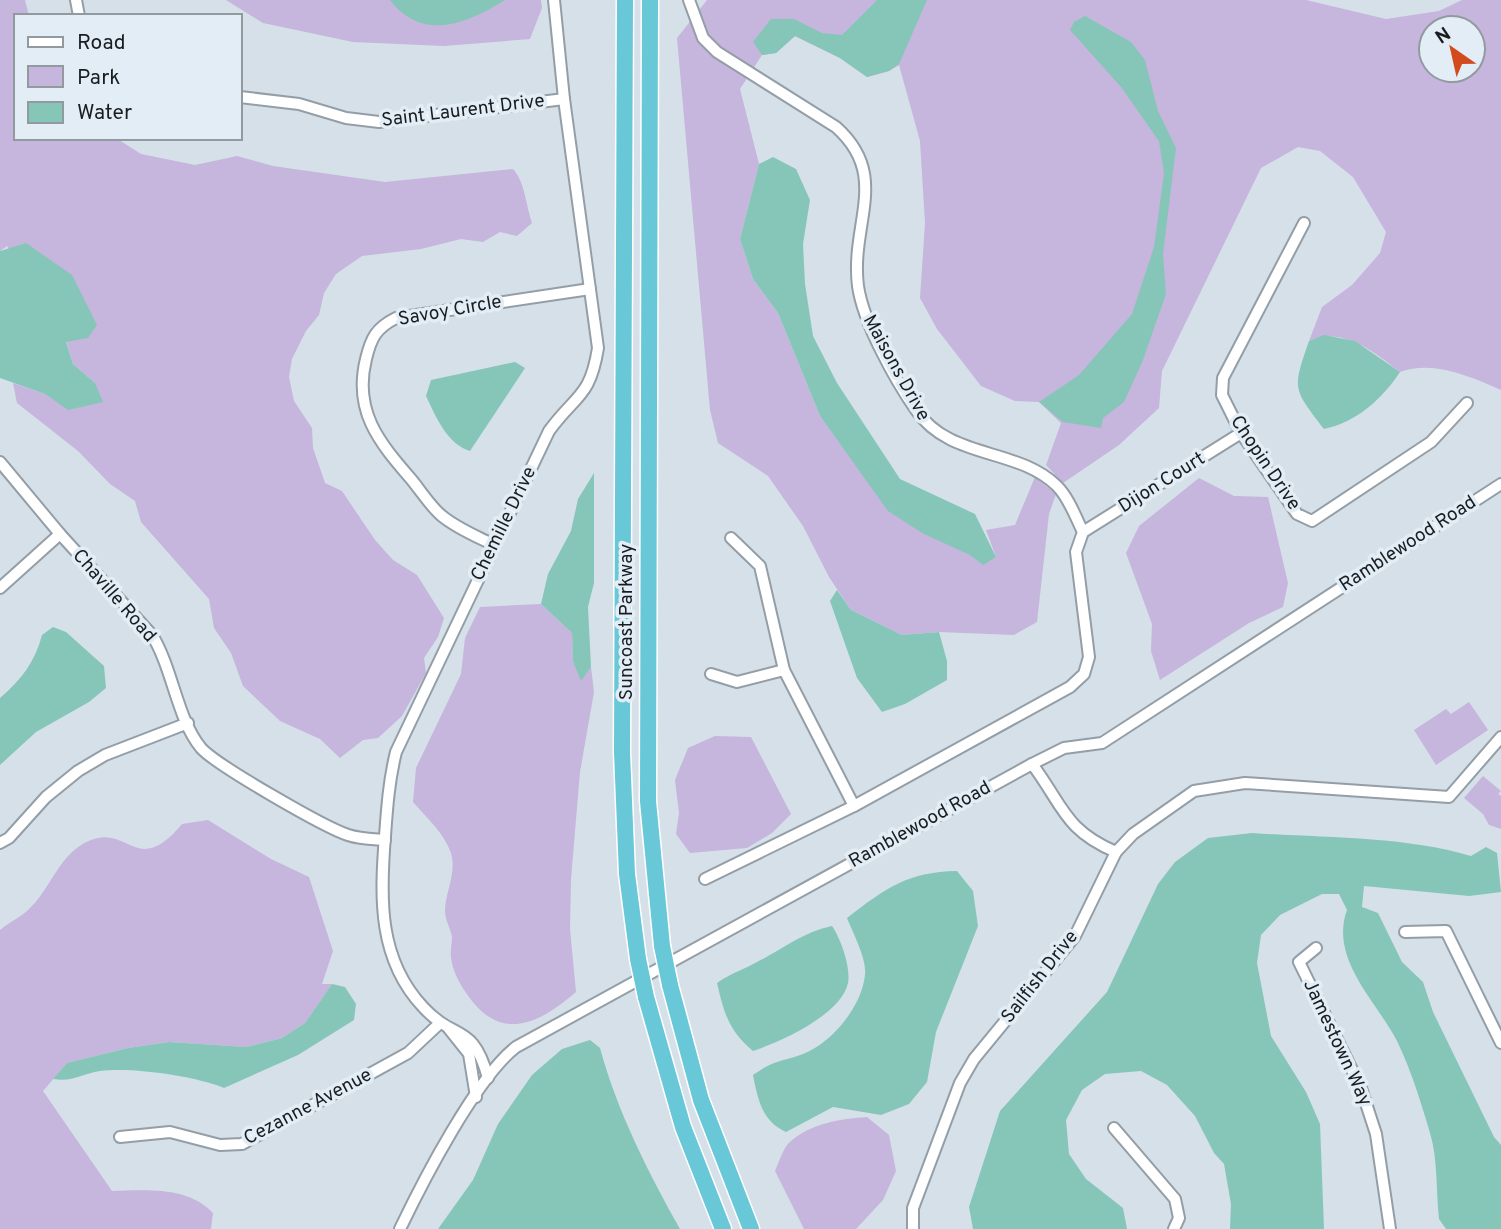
<svg xmlns="http://www.w3.org/2000/svg" width="1501" height="1229" viewBox="0 0 1501 1229" font-family="Overpass,sans-serif">
	<rect width="100%" height="100%" fill="#d5e0e9"/>
	<!-- green -->
	<g fill="#c6b5dd" fill-rule="evenodd">
		<path d="M0 0H25L29 16H16V138H116L141 154 195 165 237 156 273 166 385 182 513 169C525 182 526 206 532 223L517 236 500 232 483 242 461 239 421 249 362 256 336 274 324 293 319 315 306 331 292 359 289 377 294 401 312 428 313 448 325 483 342 491 375 540 393 560 417 575 444 618 438 637 424 658 426 673 402 716 378 738 363 740 340 758 320 739 280 721 243 686 231 653 214 628 209 599 141 522 135 501 110 484 78 451 17 403 13 383 45 394 68 409 95 383 73 364 66 341 7 246 0 251Z"/>
		<polygon points="226,0 541,0 542,8 530,39 444,46 353,42 263,23"/>
		<path d="M707 0H1306L1386 19 1439 11 1462 0H1501V390C1469 376 1433 360 1400 372 1374 352 1343 326 1309 341L1322 307 1352 285 1380 253 1386 232 1353 177 1320 151 1298 147 1261 168 1162 371 1159 408 1119 445 1063 483 1046 465 1061 423 1039 402 1015 401 981 386 937 329 920 298 925 223 920 141 899 65 889 71 867 77 840 58 795 36 776 53 762 55 740 89 759 164 740 239 753 279 778 313 820 416 854 463 982 564 996 557 986 530 1015 525 1035 477 1056 494 1049 514 1037 622 1014 635 939 632 902 635 851 610 829 577 803 526 768 476 718 443 710 410 677 38ZM1431 28H1473V70H1431Z"/>
		<polygon points="1199,478 1234,496 1268,497 1288,583 1283,607 1249,623 1160,680 1151,651 1152,624 1126,553 1139,526"/>
		<path d="M541 604 572 633 573 662 581 680 591 667 594 692 580 772 571 879 570 929 576 992C540 1023 502 1043 469 997 461 986 453 973 451 958 450 952 452 944 452 937 451 929 445 920 445 911 445 893 457 873 451 853 444 833 427 818 413 802L416 768 461 674 465 638 480 607Z"/>
		<polygon points="1469,702 1488,730 1436,765 1414,730 1446,709 1451,714"/>
		<polygon points="715,736 751,737 791,814 772,833 747,848 690,853 676,834 679,813 675,780 688,748"/>
		<polygon points="1483,776 1501,791 1498,794 1501,796 1501,829 1489,825 1483,814 1464,798"/>
		<path d="M208 820 271 859 309 877 333 951 322 984H332L305 1023 282 1038 246 1047 169 1042 128 1048 67 1063 43 1091 112 1191C146 1190 188 1186 213 1213L211 1229H0V930C8 923 19 918 27 911 51 890 59 852 91 840 129 825 137 878 182 824Z"/>
		<path d="M867 1117 889 1135 896 1171 883 1200 856 1229H804L775 1171C779 1162 783 1148 790 1142 811 1123 841 1119 867 1117Z"/>
	</g>
	<!-- water -->
	<g fill="#86c6b8">
		<path d="M390 0H505C468 23 423 43 390 0Z"/>
		<polygon points="877,0 927,0 899,64 889,71 867,77 840,58 795,36 776,53 762,55 753,42 771,19 794,19 822,33 842,35"/>
		<polygon points="1085,16 1131,42 1145,60 1158,111 1176,148 1163,254 1166,294 1143,360 1124,402 1103,418 1101,428 1063,422 1039,402 1079,375 1132,314 1154,247 1164,173 1159,141 1121,87 1070,30 1074,22"/>
		<polygon points="773,157 796,169 810,200 803,244 805,284 813,336 837,383 900,479 975,514 996,557 983,565 970,555 924,534 888,511 820,416 778,313 753,279 740,239 759,164"/>
		<polygon points="26,243 72,275 97,325 88,338 66,342 73,364 95,383 103,402 68,410 45,394 0,378 0,251"/>
		<path d="M1324 335 1355 341 1400 372C1382 399 1357 422 1324 429 1293 388 1292 390 1309 341Z"/>
		<path d="M515 362 525 368 470 451C447 444 436 417 426 396L431 380Z"/>
		<polygon points="594,473 594,583 588,607 591,667 581,681 573,662 572,633 541,604 548,574 571,531 578,499"/>
		<polygon points="837,590 851,610 902,635 939,632 947,661 947,680 905,704 882,712 857,678 830,601"/>
		<path d="M53 627 66 632 104 666 106 688 89 702 36 732 0 765V698C21 680 35 662 42 635Z"/>
		<path d="M1252 833C1324 838 1402 836 1471 856L1486 847 1497 853 1501 892 1469 896 1364 886 1362 907 1378 913 1402 962 1423 982 1433 1012 1494 1137 1501 1145V1229H1446L1439 1219C1436 1192 1438 1159 1430 1133 1421 1102 1411 1070 1397 1041 1377 1002 1329 959 1347 910L1339 894H1322L1280 915 1261 935 1257 963 1271 1036 1306 1092 1320 1124 1324 1229H1230L1231 1204 1224 1164 1214 1153 1195 1116 1167 1085 1141 1071 1105 1074 1082 1090 1066 1120 1069 1154 1086 1179 1123 1208 1127 1229H973L969 1207 1000 1111 1107 992 1158 884 1175 862 1208 838Z"/>
		<path d="M957 871 973 891 978 926 936 1032 927 1082 909 1104 881 1115 833 1107 786 1132C762 1121 758 1100 753 1075 774 1060 781 1062 803 1054 832 1043 862 1006 865 975 867 959 853 933 847 918 886 888 907 872 957 871Z"/>
		<path d="M832 926C841 939 851 968 848 983 841 1015 780 1042 753 1051 729 1031 724 1013 717 983 731 973 743 970 757 962 783 949 803 932 832 926Z"/>
		<path d="M332 984 345 987 356 1004 354 1020 298 1055 224 1088C195 1076 132 1067 100 1071 81 1074 74 1082 53 1079L67 1063 128 1048 169 1042 246 1047 282 1038 305 1023Z"/>
		<path d="M590 1040 600 1048C617 1111 648 1172 680 1229H438L473 1180 498 1124 532 1075 562 1049Z"/>
	</g>
	<g fill="none" stroke-linecap="round" stroke-linejoin="round">
		<defs>
			<g id="minor">
				<polyline points="76,0 79,16"/>
				<path d="M689 0 703 38 717 52 836 127C891 176 850 223 858 286 863 322 895 380 916 410 950 460 1017 447 1057 486 1069 498 1076 518 1083 532L1076 552 1089 657 1084 674 1070 687 854 806 705 879"/>
				<polyline points="240,97 299,104 346,118 379,122 564,99"/>
				<polyline points="1304,223 1223,378 1222,395 1241,433 1297,514 1312,521 1431,442 1467,403"/>
				<path d="M0 462 60 534 152 635C173 669 177 719 201 748 216 765 324 827 348 835 360 839 372 839 385 840"/>
				<polyline points="1083,532 1241,433"/>
				<polyline points="731,538 760,566 784,670 854,806"/>
				<path d="M494 545C476 536 458 529 442 516 430 506 421 491 411 479 379 442 353 411 366 359 371 338 376 328 396 318L590 289"/>
				<polyline points="0,588 60,534"/>
				<polyline points="711,674 737,682 784,670"/>
				<path d="M1032 764C1063 805 1064 830 1116 852"/>
				<polyline points="0,843 9,838 46,797 78,771 105,755 188,723"/>
				<polyline points="1405,932 1446,931 1501,1043"/>
				<polyline points="1316,948 1299,962 1361,1088 1376,1134 1390,1229"/>
				<polyline points="449,1029 469,1054 476,1097"/>
				<path d="M488 1078C473 1022 455 1042 423 1007 378 959 380 898 385 836 387 808 389 780 396 752L549 431C576 394 590 398 598 348L564 99 554 0"/>
				<polyline points="1114,1128 1175,1199 1179,1218 1174,1229"/>
				<polyline points="120,1137 170,1132 220,1145 242,1144 408,1053 440,1023"/>
				<path d="M400 1229C423 1181 476 1078 516 1047L1032 764 1064 748 1102 743 1501 484"/>
				<polyline points="913,1229 913,1208 960,1083 974,1059 1075,936 1116,852 1133,834 1194,791 1245,783 1449,797 1501,737"/>
			</g>
			<g id="highway">
				<polyline points="625,0 622,752 627,874 638,959"/>
				<polyline points="650,0 648,801 662,946"/>
				<polyline points="670,985 701,1100 751,1229"/>
				<polyline points="646,997 683,1127 723,1229"/>
			</g>
		</defs>
		<!-- minor casing -->
		<use href="#minor" stroke="#949ea6" stroke-width="14"/>
		<!-- highway casing -->
		<use href="#highway" stroke="#fff" stroke-width="19"/>
		<!-- minor -->
		<use href="#minor" stroke="#fff" stroke-width="10"/>
		<!-- highway -->
		<use href="#highway" stroke="#68c8d8" stroke-width="16"/>
		<defs>
			<g id="highway-bridge">
				<polyline points="662,946 670,985"/>
				<polyline points="638,959 646,997"/>
			</g>
		</defs>
		<!-- highway-bridge casing -->
		<use href="#highway-bridge" stroke="#fff" stroke-width="19" stroke-linecap="butt"/>
		<!-- highway-bridge -->
		<use href="#highway-bridge" stroke="#68c8d8" stroke-width="16"/>
	</g>
	<g text-anchor="middle" dominant-baseline="central" stroke-width="7" stroke-linejoin="round" paint-order="stroke">
		<!-- street labels -->
		<g font-size="19" fill="#191d20" stroke="#e2edf6">
			<text transform="translate(463 111) rotate(-7)">Saint Laurent Drive</text>
			<text transform="translate(450 311) rotate(-10)">Savoy Circle</text>
			<text transform="translate(896 368) rotate(61)">Maisons Drive</text>
			<text transform="translate(1265 463) rotate(56)">Chopin Drive</text>
			<text transform="translate(1162 483) rotate(-32)">Dijon Court</text>
			<text transform="translate(504 524) rotate(-64)">Chemille Drive</text>
			<text transform="translate(1408 544) rotate(-33)">Ramblewood Road</text>
			<text transform="translate(114 596) rotate(49)">Chaville Road</text>
			<text transform="translate(627 622) rotate(-90)">Suncoast Parkway</text>
			<text transform="translate(920 825) rotate(-29)">Ramblewood Road</text>
			<text transform="translate(1040 977) rotate(-52)">Sailfish Drive</text>
			<text transform="translate(1337 1043) rotate(65)">Jamestown Way</text>
			<text transform="translate(308 1107) rotate(-28)">Cezanne Avenue</text>
		</g>
	</g>
	<!-- legend -->
	<rect x="14" y="14" width="228" height="126" fill="#e2edf6" stroke="#929aa0" stroke-width="2"/>
	<rect x="28" y="37" width="35" height="10" fill="#ffffff" stroke="#929aa0" stroke-width="2"/>
	<text x="77" y="49" font-size="21" fill="#191d20">Road</text>
	<rect x="28" y="66" width="35" height="21" fill="#c6b5dd" stroke="#929aa0" stroke-width="2"/>
	<text x="77" y="84" font-size="21" fill="#191d20">Park</text>
	<rect x="28" y="102" width="35" height="21" fill="#86c6b8" stroke="#929aa0" stroke-width="2"/>
	<text x="77" y="119" font-size="21" fill="#191d20">Water</text>
	<!-- north arrow -->
	<g transform="translate(1452 49) rotate(326)"><circle r="33" fill="#e2edf6" stroke="#929aa0" stroke-width="2"/>
	<path d="M0-5L12 26L0 18L-12 26Z" fill="#d34b1d"/>
	<text y="-10" font-size="19" font-weight="bold" text-anchor="middle" fill="#191d20">N</text>
	</g>
</svg>
